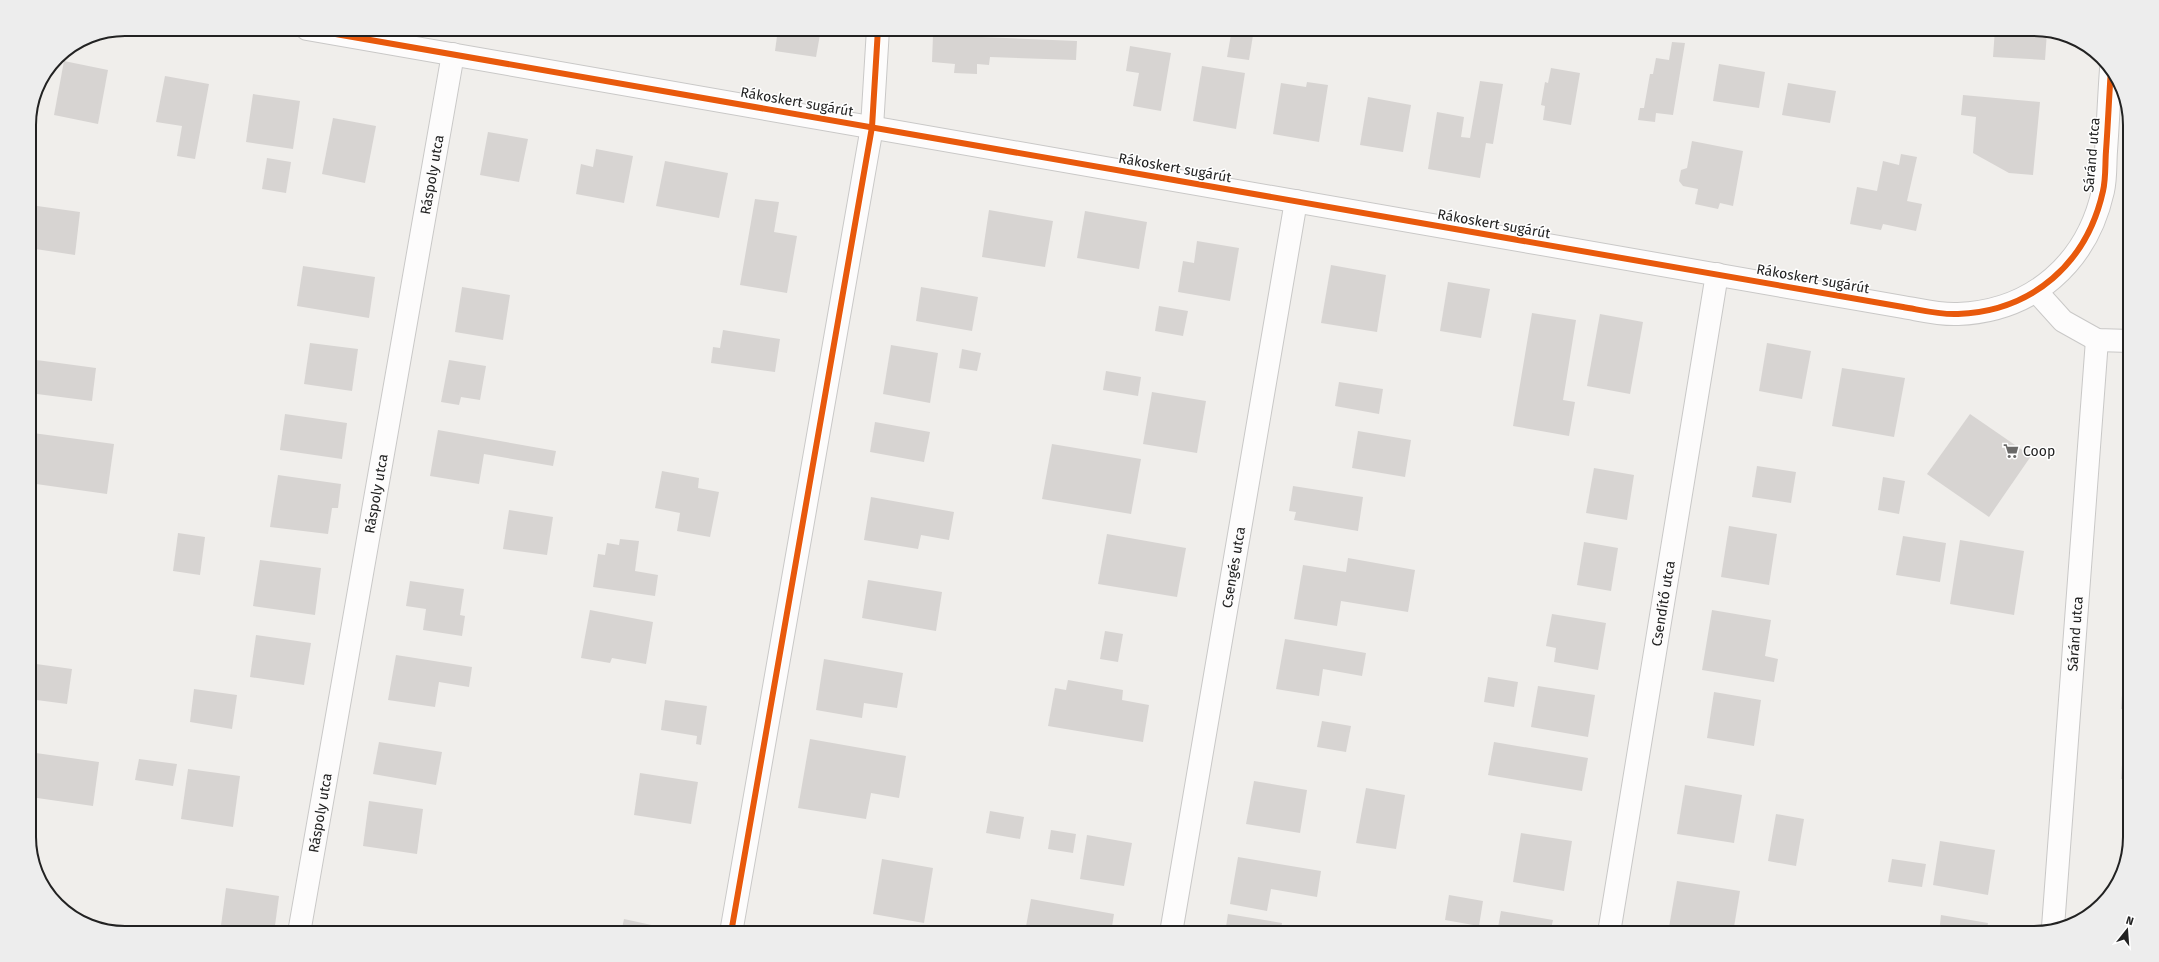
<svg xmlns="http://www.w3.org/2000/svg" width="2159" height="962" viewBox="0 0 2159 962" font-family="'Fira Sans',sans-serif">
	<rect width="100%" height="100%" fill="#f0eeeb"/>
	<!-- building -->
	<g fill="#d7d4d2">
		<polygon points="778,29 821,29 816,57 775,51"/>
		<polygon points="1232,29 1254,29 1249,60 1227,57"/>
		<polygon points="1995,29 2034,29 2047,32 2045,60 1993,57"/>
		<polygon points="933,35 1077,41 1076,60 990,57 989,65 977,64 977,74 954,73 955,64 932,62"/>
		<polygon points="1672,42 1685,43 1673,115 1656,113 1655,122 1638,120 1640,108 1644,108 1650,74 1653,74 1656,58 1669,60"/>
		<polygon points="1130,46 1171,53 1161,111 1133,106 1139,73 1126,71"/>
		<polygon points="64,61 108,70 98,124 54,115"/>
		<polygon points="1719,64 1765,72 1759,108 1713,101"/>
		<polygon points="1202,66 1245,73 1236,129 1193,121"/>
		<polygon points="1551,68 1580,73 1571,125 1543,120 1545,106 1541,105 1545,82 1548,83"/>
		<polygon points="165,76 209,84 195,159 177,156 182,126 156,122"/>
		<polygon points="1480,81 1503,84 1493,144 1486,143 1480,178 1428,169 1437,112 1464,117 1461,137 1470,138"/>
		<polygon points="1307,82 1328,85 1319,142 1273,134 1281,83 1306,87"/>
		<polygon points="1788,83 1836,91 1830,123 1782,115"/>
		<polygon points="253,94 300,101 293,149 246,142"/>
		<polygon points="1963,95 2040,102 2033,175 2009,173 1973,153 1976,117 1961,115"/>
		<polygon points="1368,97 1411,105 1403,152 1360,145"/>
		<polygon points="333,118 376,126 365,183 322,174"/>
		<polygon points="488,132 528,139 519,182 480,175"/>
		<polygon points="1692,141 1743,151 1733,206 1720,203 1718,209 1695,204 1698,189 1683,186 1679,181 1681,170 1687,168"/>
		<polygon points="596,149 633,156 624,203 576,194 581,164 593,167"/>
		<polygon points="1901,154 1917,157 1907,201 1922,204 1916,231 1883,224 1881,230 1850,224 1857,187 1877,191 1883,161 1899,165"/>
		<polygon points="267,158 291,162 286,193 262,189"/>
		<polygon points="665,161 728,173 719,218 656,206"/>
		<polygon points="755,199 779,202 774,232 797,236 787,293 740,285"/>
		<polygon points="30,205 80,212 75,255 29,248"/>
		<polygon points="989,210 1053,221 1045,267 982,257"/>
		<polygon points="1085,211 1147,222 1139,269 1077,258"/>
		<polygon points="1197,241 1239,248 1230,301 1178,292 1183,261 1194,263"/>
		<polygon points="1331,265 1386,275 1377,332 1321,323"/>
		<polygon points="303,266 375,277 369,318 297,306"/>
		<polygon points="1448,282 1490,289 1481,338 1440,331"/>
		<polygon points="462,287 510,295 503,340 455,332"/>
		<polygon points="921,287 978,297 972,331 916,321"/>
		<polygon points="1159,306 1188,311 1183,336 1155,331"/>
		<polygon points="1532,313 1576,320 1563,400 1575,402 1569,436 1513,426"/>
		<polygon points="1600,314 1643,322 1630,394 1587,386"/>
		<polygon points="723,330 780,339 775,372 711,363 713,347 720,348"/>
		<polygon points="310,343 358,349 352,391 304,384"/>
		<polygon points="1767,343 1811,351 1802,399 1759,391"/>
		<polygon points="891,345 938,353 930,403 883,394"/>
		<polygon points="962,349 981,353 977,371 959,368"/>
		<polygon points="29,359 96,368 92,401 29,393"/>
		<polygon points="449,360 486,366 480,400 461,397 459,405 441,402"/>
		<polygon points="1842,368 1905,378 1894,437 1832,426"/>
		<polygon points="1106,371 1141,377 1138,396 1103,390"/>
		<polygon points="1339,382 1383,389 1379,414 1335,406"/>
		<polygon points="1152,392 1206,401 1197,453 1143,444"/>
		<polygon points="285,414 347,423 342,459 280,450"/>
		<polygon points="1970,414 2031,456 1989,517 1927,474"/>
		<polygon points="875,422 930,432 924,462 870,452"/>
		<polygon points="438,430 556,451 553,466 484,454 479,484 430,476"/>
		<polygon points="1358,431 1411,440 1405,477 1352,468"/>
		<polygon points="33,433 114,444 107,494 29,483 29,457"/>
		<polygon points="1052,444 1141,459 1131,514 1042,499"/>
		<polygon points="1757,466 1796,472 1791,503 1752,497"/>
		<polygon points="1594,468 1634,475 1627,520 1586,513"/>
		<polygon points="662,471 699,478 698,488 719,492 710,537 677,531 680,513 655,508"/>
		<polygon points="278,475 341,484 338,508 332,508 328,534 270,527"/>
		<polygon points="1883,477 1905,481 1899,514 1878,510"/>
		<polygon points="1293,486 1363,497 1358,531 1294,520 1296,512 1289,511"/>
		<polygon points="871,497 954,512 949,540 921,535 918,549 864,540"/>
		<polygon points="509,510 553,517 547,555 503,549"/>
		<polygon points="1729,526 1777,534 1769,585 1721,577"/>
		<polygon points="178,533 205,537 200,575 173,571"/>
		<polygon points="1107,534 1186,548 1177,597 1098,584"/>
		<polygon points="1903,536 1946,543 1940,582 1896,575"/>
		<polygon points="620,539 639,541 635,571 658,575 655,596 593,587 598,554 605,555 607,543 619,545"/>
		<polygon points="1960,540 2024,551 2014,615 1950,604"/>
		<polygon points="1584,542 1618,548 1611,591 1577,585"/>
		<polygon points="1348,558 1415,570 1408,612 1341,601 1337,626 1294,619 1303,565 1346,572"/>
		<polygon points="260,560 321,568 315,615 253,606"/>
		<polygon points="868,580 942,592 936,631 862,618"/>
		<polygon points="410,581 464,589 460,615 465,616 462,636 423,630 426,609 406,606"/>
		<polygon points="590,610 653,622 646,664 612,658 610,663 581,658"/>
		<polygon points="1712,610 1771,620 1765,656 1778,659 1774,682 1702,670"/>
		<polygon points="1552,614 1606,623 1598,670 1554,662 1556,648 1546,646"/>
		<polygon points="1105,631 1123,634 1118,662 1100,659"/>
		<polygon points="256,635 311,643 304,685 250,677"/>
		<polygon points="1285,639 1366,653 1362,676 1323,669 1319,696 1276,689"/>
		<polygon points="2125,652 2130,652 2130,710 2121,709"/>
		<polygon points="396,655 472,667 469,687 439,682 435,707 388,700"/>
		<polygon points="824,659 903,673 897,708 864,703 862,718 816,710"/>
		<polygon points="29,663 72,669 67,704 29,699"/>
		<polygon points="1488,677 1518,682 1514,707 1484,702"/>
		<polygon points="1068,680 1123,690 1122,700 1149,705 1143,742 1048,726 1055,688 1066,690"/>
		<polygon points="1538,686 1595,695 1588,737 1531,727"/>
		<polygon points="194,689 237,695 232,729 190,722"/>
		<polygon points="1714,692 1761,700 1754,746 1707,738"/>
		<polygon points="665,700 707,706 701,745 696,744 697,736 661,730"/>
		<polygon points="1322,721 1351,726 1346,752 1317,747"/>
		<polygon points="2124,736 2130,737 2130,780 2121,779"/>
		<polygon points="810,739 906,756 899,798 871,793 866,819 798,808"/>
		<polygon points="379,742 442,752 436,785 373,774"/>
		<polygon points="1494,742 1588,758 1582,791 1488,775"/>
		<polygon points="36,753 99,762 93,806 30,797"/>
		<polygon points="139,759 177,764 173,786 135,780"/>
		<polygon points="188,769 240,776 233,827 181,819"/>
		<polygon points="640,773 698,782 691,824 634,815"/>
		<polygon points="1254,781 1307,790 1300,833 1246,824"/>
		<polygon points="1685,785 1742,795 1734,843 1677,834"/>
		<polygon points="1366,788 1405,795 1396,849 1356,843"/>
		<polygon points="369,801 423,809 417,854 363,846"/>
		<polygon points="990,811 1024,817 1020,839 986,833"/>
		<polygon points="1776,814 1804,819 1796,866 1768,861"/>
		<polygon points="1051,830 1076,834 1073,853 1048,849"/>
		<polygon points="1521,833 1572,841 1564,891 1513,882"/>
		<polygon points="1087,835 1132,843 1124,886 1080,879"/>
		<polygon points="1940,841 1995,850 1988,895 1933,885"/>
		<polygon points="1238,857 1321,871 1317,897 1271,889 1267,911 1230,904"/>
		<polygon points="882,859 933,868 924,923 873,914"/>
		<polygon points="1892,859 1926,864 1922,887 1888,882"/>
		<polygon points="1677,881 1740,891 1733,933 1668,933"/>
		<polygon points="226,888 279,896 274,933 220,933"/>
		<polygon points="1449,895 1483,901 1479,926 1445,920"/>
		<polygon points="1031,899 1114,914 1111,933 1025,932"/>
		<polygon points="1501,911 1553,920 1550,933 1497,933"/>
		<polygon points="1228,914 1282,923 1280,933 1225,933"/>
		<polygon points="1941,915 1988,923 1986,933 1939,933"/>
		<polygon points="624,919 679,931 679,933 621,933"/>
	</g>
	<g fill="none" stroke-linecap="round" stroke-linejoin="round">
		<defs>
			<g id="minor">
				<path d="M307 29 1903 307C1921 310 1940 315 1958 314 2033 311 2087 263 2103 191 2106 178 2105 164 2106 151 2108 124 2109 97 2111 69"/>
				<polyline points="2036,291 2063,321 2097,340 2130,341"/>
				<path id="s1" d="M2053 927 2097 340"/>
				<path id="s2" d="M299 933 453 54"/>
				<polyline points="731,933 872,127 878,29"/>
				<path id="s3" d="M1171 933 1296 201"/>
				<path id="s4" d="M1609 933 1717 274"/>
			</g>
		</defs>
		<!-- minor casing -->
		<use href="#minor" stroke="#c9c8c7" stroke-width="24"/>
		<!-- minor -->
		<use href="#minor" stroke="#fdfcfc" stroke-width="22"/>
		<defs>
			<g id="cycleway">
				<path d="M307 29 1903 307C1921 310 1940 315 1958 314 2033 311 2087 263 2103 191 2106 178 2105 164 2106 151 2108 124 2109 97 2111 69"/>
				<polyline points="731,933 872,127 878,29"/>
			</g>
		</defs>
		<!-- cycleway casing -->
		<use href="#cycleway" stroke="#fff" stroke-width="8"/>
		<!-- cycleway -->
		<use href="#cycleway" stroke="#e8590c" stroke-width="6"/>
	</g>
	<!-- icons -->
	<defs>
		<symbol id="supermarket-bare" viewBox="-9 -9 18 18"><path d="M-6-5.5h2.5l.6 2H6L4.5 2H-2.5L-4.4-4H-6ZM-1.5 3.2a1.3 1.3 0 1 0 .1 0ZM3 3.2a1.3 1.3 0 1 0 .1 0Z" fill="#6a6968" stroke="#fff" stroke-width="2.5" paint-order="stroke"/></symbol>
	</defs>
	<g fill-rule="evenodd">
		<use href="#supermarket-bare" x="2000" y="440" width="22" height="22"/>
	</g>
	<g text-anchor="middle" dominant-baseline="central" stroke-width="3" stroke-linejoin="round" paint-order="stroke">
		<!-- street labels -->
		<g font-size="14" fill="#222" stroke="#fff">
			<text transform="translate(797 102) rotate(10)">Rákoskert sugárút</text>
			<text transform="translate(2092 155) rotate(-85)">Sáránd utca</text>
			<text transform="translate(1175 168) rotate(10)">Rákoskert sugárút</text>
			<text stroke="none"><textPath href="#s2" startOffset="770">Ráspoly utca</textPath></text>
			<text transform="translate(1494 224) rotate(10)">Rákoskert sugárút</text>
			<text transform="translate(1813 279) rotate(10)">Rákoskert sugárút</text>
			<text stroke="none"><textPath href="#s2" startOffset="446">Ráspoly utca</textPath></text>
			<text stroke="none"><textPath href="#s3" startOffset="371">Csengés utca</textPath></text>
			<text stroke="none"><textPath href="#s4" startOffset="334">Csendítő utca</textPath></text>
			<text stroke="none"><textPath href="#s1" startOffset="294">Sáránd utca</textPath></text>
			<text stroke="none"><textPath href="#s2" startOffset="122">Ráspoly utca</textPath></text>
		</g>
		<!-- poi labels -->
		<g font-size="14" fill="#222" stroke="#fff" text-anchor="start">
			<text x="2023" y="451">Coop</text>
		</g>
	</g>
	<!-- crop -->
	<path d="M0 0H2159V962H0ZM125 36H2034A89 89 0 0 1 2123 125V837A89 89 0 0 1 2034 926H125A89 89 0 0 1 36 837V125A89 89 0 0 1 125 36Z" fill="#ededed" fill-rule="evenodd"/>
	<path fill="none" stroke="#222" stroke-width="2" d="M125 36H2034A89 89 0 0 1 2123 125V837A89 89 0 0 1 2034 926H125A89 89 0 0 1 36 837V125A89 89 0 0 1 125 36Z"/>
	<!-- north arrow -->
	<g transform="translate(2127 930) rotate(17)" stroke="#ffffff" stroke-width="3" paint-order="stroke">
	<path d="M0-3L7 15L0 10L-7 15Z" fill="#222222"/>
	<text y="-6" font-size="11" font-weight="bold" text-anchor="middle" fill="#222222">N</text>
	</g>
</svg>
